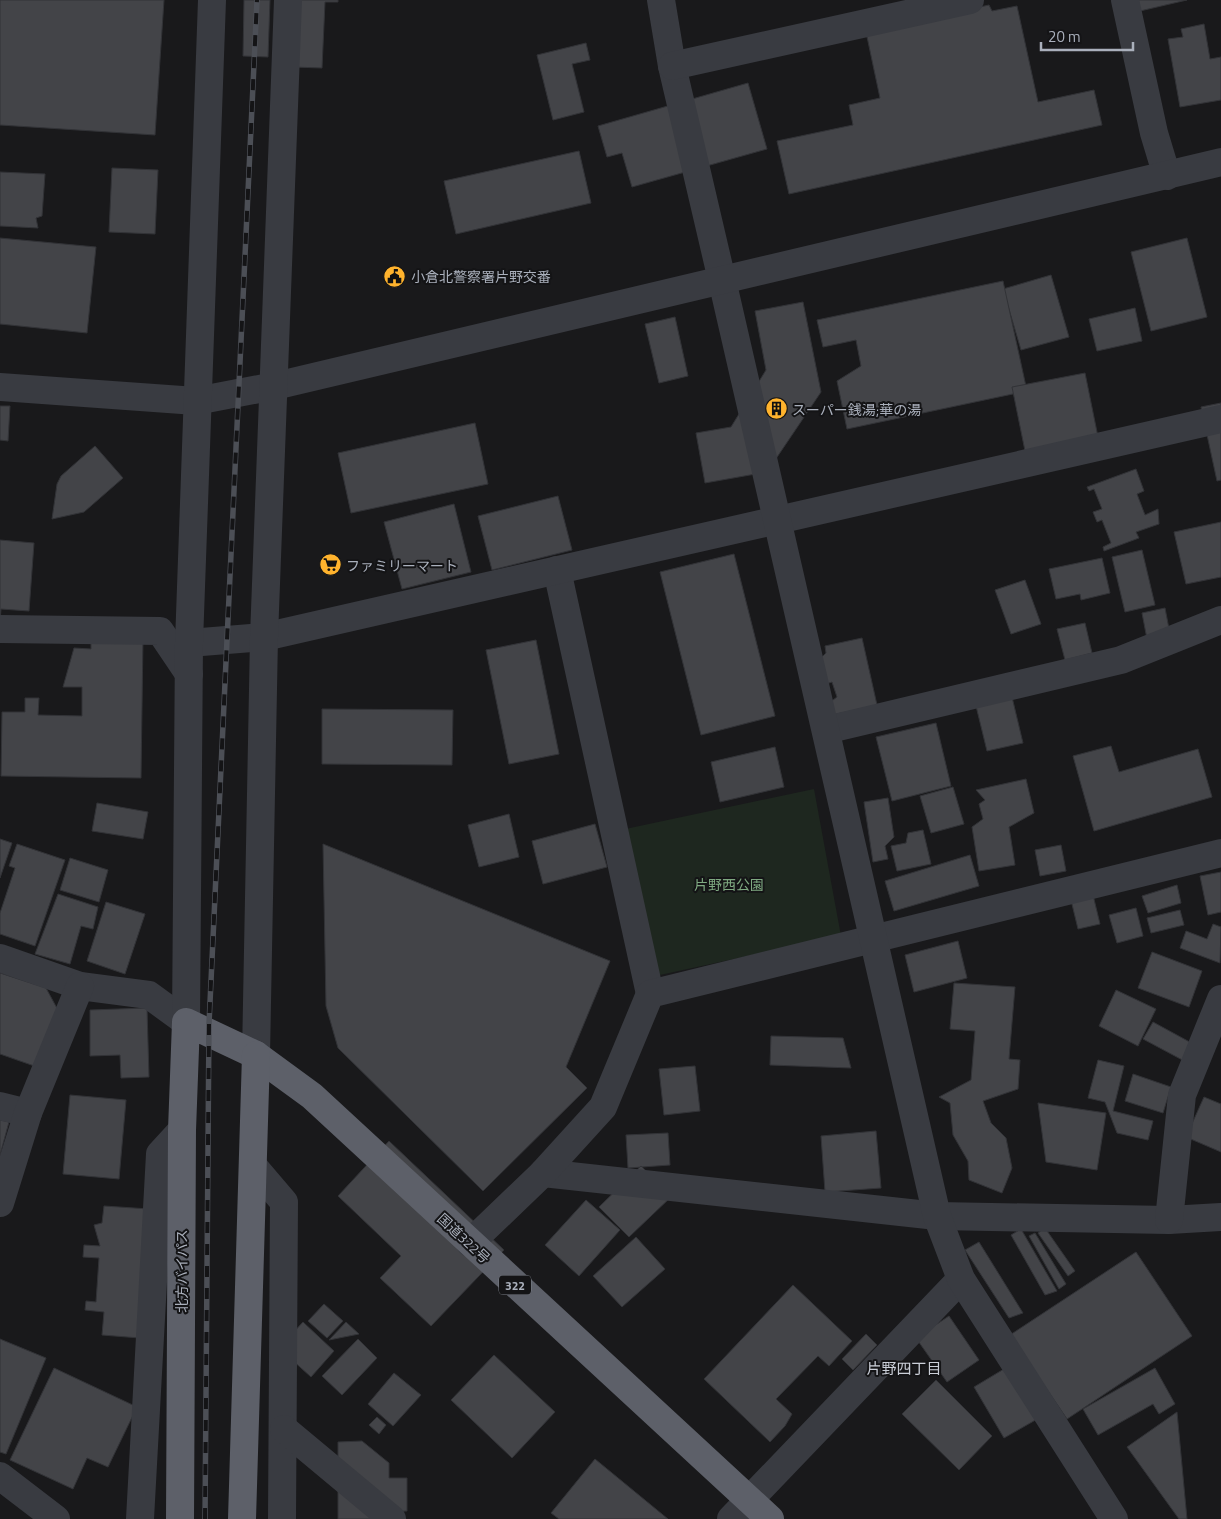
<svg xmlns="http://www.w3.org/2000/svg" width="1221" height="1519" viewBox="0 0 1221 1519" font-family="'Titillium Web','Noto Sans JP',sans-serif">
	<rect width="100%" height="100%" fill="#19191b"/>
	<!-- green -->
	<polygon fill="#1e271f" points="814,789 841,936 646,978 616,831"/>
	<!-- building -->
	<g fill="#434448" stroke="#323337">
		<polygon points="0,0 164,0 155,135 0,125"/>
		<polygon points="244,0 270,0 268,57 243,56"/>
		<polygon points="296,0 338,0 338,2 325,2 322,68 293,67"/>
		<polygon points="1138,0 1187,0 1140,11"/>
		<polygon points="989,5 992,11 1017,6 1038,102 1094,90 1102,125 789,194 777,141 853,125 849,105 880,98 866,32"/>
		<polygon points="1204,24 1210,59 1221,57 1221,100 1180,107 1168,39 1183,37 1181,29"/>
		<polygon points="586,43 590,60 572,64 584,112 553,120 537,55"/>
		<polygon points="748,83 767,149 632,187 622,153 607,157 598,126"/>
		<polygon points="579,151 591,203 456,234 444,181"/>
		<polygon points="112,168 158,170 155,234 109,232"/>
		<polygon points="0,172 45,174 42,216 36,218 38,228 0,226"/>
		<polygon points="0,238 96,247 87,333 0,324"/>
		<polygon points="1187,238 1207,317 1151,331 1131,252"/>
		<polygon points="1051,275 1069,337 1021,350 1003,289"/>
		<polygon points="1003,281 1027,391 847,429 837,381 861,366 856,340 823,347 817,320"/>
		<polygon points="803,302 821,392 767,472 705,483 696,433 731,427 766,370 755,311"/>
		<polygon points="1135,308 1142,341 1097,351 1089,319"/>
		<polygon points="675,317 688,376 659,383 645,324"/>
		<polygon points="1085,373 1098,437 1025,451 1012,387"/>
		<polygon points="1221,403 1221,480 1217,481 1201,407"/>
		<polygon points="0,406 10,406 8,441 0,440"/>
		<polygon points="475,423 488,484 351,513 338,453"/>
		<polygon points="95,446 123,478 84,512 52,519 57,484 61,476"/>
		<polygon points="1136,469 1144,491 1137,494 1145,515 1158,509 1159,524 1136,532 1139,538 1104,551 1103,547 1111,543 1102,520 1097,522 1093,512 1102,509 1094,489 1089,491 1087,487"/>
		<polygon points="558,496 572,550 492,570 478,516"/>
		<polygon points="454,504 471,572 402,589 384,522"/>
		<polygon points="1221,522 1221,577 1186,584 1174,532"/>
		<polygon points="0,540 34,543 29,611 1,609 0,622"/>
		<polygon points="1142,550 1155,605 1125,612 1112,557"/>
		<polygon points="734,554 775,716 701,735 660,572"/>
		<polygon points="1102,558 1110,593 1081,600 1080,594 1056,599 1049,569"/>
		<polygon points="1025,580 1041,624 1011,634 995,590"/>
		<polygon points="1165,608 1170,634 1147,639 1142,613"/>
		<polygon points="1085,623 1092,653 1065,660 1057,629"/>
		<polygon points="91,638 143,638 141,778 1,776 2,712 25,712 25,698 39,698 38,715 82,716 82,687 63,687 74,648 91,649"/>
		<polygon points="862,638 877,705 832,715 829,703 837,697 832,682 826,684 819,660 826,653 825,646"/>
		<polygon points="536,640 559,754 509,764 486,650"/>
		<polygon points="1012,697 1023,743 987,751 976,706"/>
		<polygon points="322,709 453,710 452,765 322,764"/>
		<polygon points="936,723 951,786 892,801 876,737"/>
		<polygon points="1111,746 1119,772 1198,749 1212,797 1094,831 1073,756"/>
		<polygon points="775,747 784,787 720,802 711,762"/>
		<polygon points="1026,779 1034,813 1009,827 1015,865 979,871 972,827 983,819 979,804 985,800 976,790"/>
		<polygon points="953,787 964,824 931,833 920,796"/>
		<polygon points="888,798 894,837 885,846 888,859 873,862 864,802"/>
		<polygon points="97,803 148,812 143,839 92,831"/>
		<polygon points="509,814 519,857 479,867 468,825"/>
		<polygon points="595,824 607,867 543,884 532,841"/>
		<polygon points="923,830 931,864 897,871 891,846 906,843 908,833"/>
		<polygon points="0,839 12,843 0,878"/>
		<polygon points="17,844 65,860 35,946 0,934 0,913 15,868 9,866"/>
		<polygon points="323,844 610,961 566,1067 587,1088 483,1191 338,1048 326,1006"/>
		<polygon points="1061,845 1066,871 1040,876 1035,850"/>
		<polygon points="970,855 979,886 894,911 885,881"/>
		<polygon points="70,858 108,870 99,902 60,890"/>
		<polygon points="1221,872 1221,912 1208,915 1200,876"/>
		<polygon points="1177,885 1181,903 1148,913 1142,896"/>
		<polygon points="58,894 98,907 93,929 81,926 70,964 35,954"/>
		<polygon points="1093,895 1100,924 1078,929 1071,900"/>
		<polygon points="106,902 145,914 125,974 87,961"/>
		<polygon points="1136,908 1143,936 1117,943 1109,915"/>
		<polygon points="1180,910 1184,925 1151,933 1147,918"/>
		<polygon points="1213,924 1221,927 1220,963 1180,948 1186,931 1207,939"/>
		<polygon points="958,941 967,978 914,992 905,955"/>
		<polygon points="1152,952 1202,971 1189,1007 1138,988"/>
		<polygon points="0,973 46,988 59,1012 40,1068 0,1054"/>
		<polygon points="954,983 1015,987 1009,1059 1020,1060 1018,1089 983,1101 991,1123 1006,1138 1012,1168 1002,1193 969,1180 968,1161 953,1135 950,1103 939,1097 971,1080 975,1031 950,1029"/>
		<polygon points="1116,990 1156,1009 1138,1046 1099,1026"/>
		<polygon points="147,1008 149,1077 121,1078 120,1055 90,1056 90,1010"/>
		<polygon points="1153,1022 1197,1046 1188,1063 1143,1039"/>
		<polygon points="771,1036 843,1038 851,1068 770,1065"/>
		<polygon points="1098,1060 1124,1066 1113,1111 1153,1121 1148,1140 1117,1133 1105,1102 1088,1098"/>
		<polygon points="695,1066 700,1111 664,1115 659,1069"/>
		<polygon points="1133,1074 1171,1087 1163,1113 1125,1101"/>
		<polygon points="70,1095 126,1100 119,1179 63,1174"/>
		<polygon points="1204,1097 1221,1104 1221,1152 1186,1137"/>
		<polygon points="1038,1103 1106,1113 1097,1170 1046,1162"/>
		<polygon points="0,1120 9,1122 0,1155"/>
		<polygon points="876,1131 881,1188 825,1192 821,1136"/>
		<polygon points="668,1133 670,1165 628,1168 626,1135"/>
		<polygon points="389,1141 504,1250 431,1326 380,1278 401,1256 338,1196"/>
		<polygon points="641,1166 672,1196 629,1237 599,1207"/>
		<polygon points="586,1200 620,1230 579,1276 545,1245"/>
		<polygon points="104,1206 149,1209 140,1338 102,1335 104,1312 85,1310 86,1301 96,1302 99,1258 83,1257 84,1245 100,1246 94,1225 102,1223"/>
		<polygon points="1045,1228 1075,1271 1068,1276 1038,1233"/>
		<polygon points="1021,1229 1057,1291 1045,1295 1011,1235"/>
		<polygon points="1035,1233 1066,1284 1059,1289 1029,1236"/>
		<polygon points="636,1237 665,1269 622,1307 593,1276"/>
		<polygon points="979,1242 1023,1313 1009,1318 965,1250"/>
		<polygon points="1136,1252 1192,1336 1067,1419 1010,1335"/>
		<polygon points="793,1285 852,1341 829,1366 818,1356 776,1399 792,1414 785,1426 770,1442 704,1379"/>
		<polygon points="324,1304 343,1321 327,1338 308,1321"/>
		<polygon points="949,1316 979,1360 947,1382 916,1338"/>
		<polygon points="303,1322 334,1351 311,1377 279,1348"/>
		<polygon points="346,1322 359,1334 329,1340"/>
		<polygon points="866,1334 877,1345 853,1370 842,1359"/>
		<polygon points="0,1339 46,1358 6,1454 0,1452"/>
		<polygon points="358,1339 377,1358 342,1395 322,1376"/>
		<polygon points="494,1355 555,1412 512,1458 451,1400"/>
		<polygon points="1009,1366 1039,1418 1004,1438 974,1387"/>
		<polygon points="54,1368 137,1407 108,1467 87,1458 73,1489 10,1460"/>
		<polygon points="1155,1368 1175,1404 1159,1414 1153,1404 1098,1435 1083,1409"/>
		<polygon points="394,1373 421,1395 393,1426 368,1404"/>
		<polygon points="936,1380 992,1436 959,1470 902,1414"/>
		<polygon points="1177,1412 1187,1519 1179,1519 1127,1447"/>
		<polygon points="377,1417 386,1425 379,1434 369,1425"/>
		<polygon points="362,1441 389,1463 389,1478 407,1478 407,1511 383,1512 384,1519 338,1519 338,1442"/>
		<polygon points="595,1459 668,1519 559,1519 551,1513"/>
	</g>
	<g fill="none" stroke-linecap="round" stroke-linejoin="round">
		<!-- minor -->
		<g stroke="#393b41" stroke-width="28">
			<polyline points="661,0 672,66 722,280"/>
			<polyline points="1125,0 1154,133 1167,176"/>
			<polyline points="672,66 970,0"/>
			<polyline points="557,570 650,994"/>
			<polyline points="0,629 160,631 189,674"/>
			<polyline points="189,643 264,637 1221,419"/>
			<polyline points="826,730 1121,660 1221,620"/>
			<polyline points="0,958 80,986 149,995 186,1022"/>
			<polyline points="0,1106 28,1113"/>
			<polyline points="255,1168 284,1202 282,1519"/>
			<polyline points="543,1173 937,1216 1169,1220 1221,1217"/>
			<polyline points="0,1203 28,1113 80,986"/>
			<polyline points="1169,1220 1182,1095 1221,999"/>
			<polyline points="470,1243 543,1173 603,1107 650,994 1221,853"/>
			<polyline points="284,1429 392,1519"/>
			<polyline points="0,1476 56,1519"/>
			<polyline points="140,1519 160,1154 182,1130"/>
			<polyline points="731,1519 961,1279"/>
		</g>
		<!-- tertiary -->
		<g stroke="#393b41" stroke-width="28">
			<polyline points="722,280 937,1216 961,1279 1114,1519"/>
			<polyline points="0,387 196,401 275,386 1221,162"/>
			<polyline points="186,1022 189,643 212,0"/>
			<polyline points="256,1055 264,637 288,0"/>
		</g>
		<!-- trunk -->
		<g stroke="#5d6069" stroke-width="28">
			<polyline points="180,1519 182,1130 186,1022 256,1055 312,1096 770,1519"/>
			<polyline points="242,1519 256,1055"/>
		</g>
		<defs>
			<polyline id="rail" points="205,1519 209,1024 257,0"/>
		</defs>
		<!-- rail casing -->
		<use href="#rail" stroke="#4c4f56" stroke-width="5.5"/>
		<!-- rail -->
		<use href="#rail" stroke="#141416" stroke-width="4" stroke-dasharray="11" stroke-linecap="butt"/>
	</g>
	<!-- icons -->
	<defs>
		<symbol id="civic-disc" viewBox="-11 -11 22 22"><circle r="9.5" fill="#ffb32d" stroke="#141416"/><path d="M-.6-6.5H3V-4.5H.6V-3L4-1V1h2V6H-6V1h2V-1L-.6-3ZM-1.2 2.5V6h2.4V2.5Z" fill="#111"/></symbol>
		<symbol id="building-disc" viewBox="-11 -11 22 22"><circle r="9.5" fill="#ffb32d" stroke="#141416"/><path d="M-4-6H4V6H1V3H-1V6H-4ZM-2.5-4.3h1.7v1.8h-1.7ZM.8-4.3h1.7v1.8H.8ZM-2.5-1h1.7V.8h-1.7ZM.8-1h1.7V.8H.8Z" fill="#111"/></symbol>
		<symbol id="supermarket-disc" viewBox="-11 -11 22 22"><circle r="9.5" fill="#ffb32d" stroke="#141416"/><path d="M-6-5.5h2.5l.6 2H6L4.5 2H-2.5L-4.4-4H-6ZM-1.5 3.2a1.3 1.3 0 1 0 .1 0ZM3 3.2a1.3 1.3 0 1 0 .1 0Z" fill="#111"/></symbol>
	</defs>
	<g fill-rule="evenodd">
		<use href="#civic-disc" x="382" y="264" width="25" height="25"/>
		<use href="#building-disc" x="764" y="396" width="25" height="25"/>
		<use href="#supermarket-disc" x="318" y="552" width="25" height="25"/>
	</g>
	<g text-anchor="middle" dominant-baseline="central" stroke-width="4" stroke-linejoin="round" paint-order="stroke">
		<!-- shield labels -->
		<rect fill="#141416" stroke="#7d818a" stroke-width="1" x="499" y="1275.5" width="32" height="19" rx="4"/>
		<g font-size="12" font-weight="bold" fill="#aab0bc">
			<text x="515" y="1285">322</text>
		</g>
		<!-- poi labels -->
		<g font-size="14" fill="#aab0bc" stroke="#141416" text-anchor="start">
			<text x="411" y="276">小倉北警察署片野交番</text>
			<text x="792" y="409">スーパー銭湯;華の湯</text>
			<text x="346" y="565">ファミリーマート</text>
		</g>
		<!-- park labels -->
		<g font-size="14" fill="#7fa981" stroke="#141416">
			<text x="729" y="884">片野西公園</text>
		</g>
		<!-- street labels -->
		<g font-size="14" fill="#aab0bc" stroke="#141416">
			<text transform="translate(464 1238) rotate(43)">国道322号</text>
			<text transform="translate(181 1271) rotate(-90)">北方バイパス</text>
		</g>
		<!-- neighbourhood labels -->
		<g font-size="15" fill="#cbcfd8" stroke="#141416">
			<text x="904" y="1368">片野四丁目</text>
		</g>
	</g>
	<!-- scale -->
	<path d="M1041 42v8h92v-8" fill="none" stroke="#aab0bc" stroke-width="2.5"/>
	<text x="1048" y="42" font-size="15" fill="#aab0bc" stroke="#141416" stroke-width="4" paint-order="stroke">20 m</text>
</svg>
